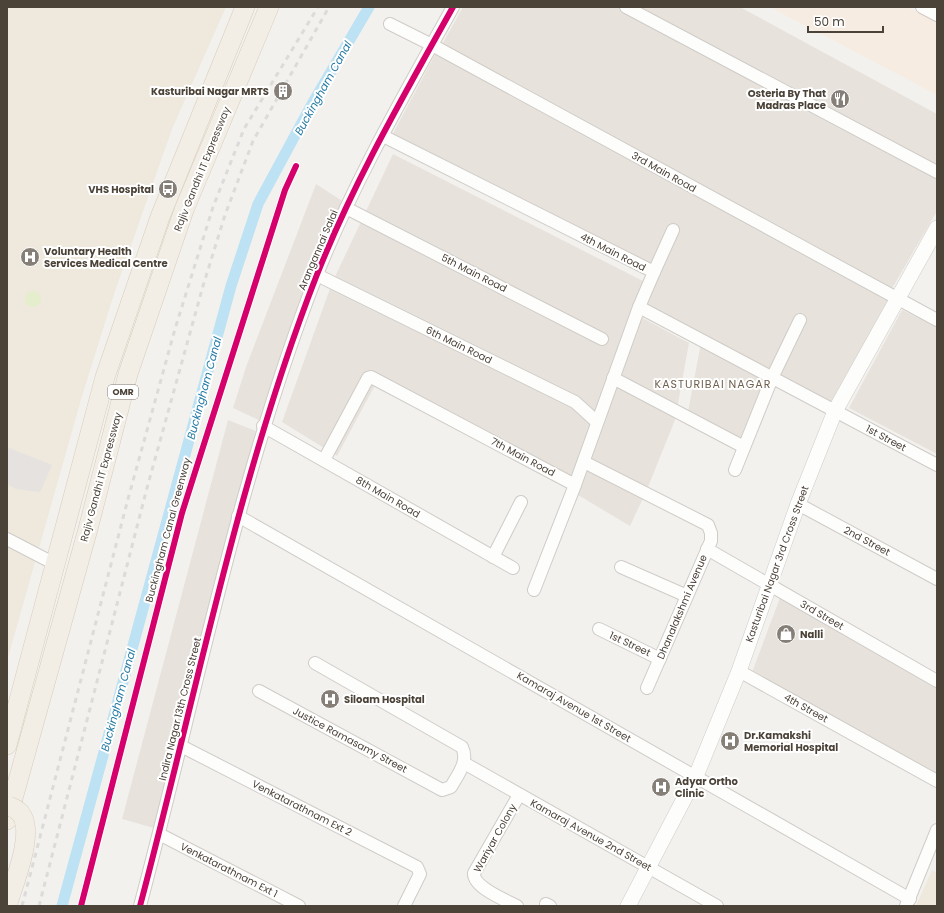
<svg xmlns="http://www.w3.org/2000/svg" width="944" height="913" viewBox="0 0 944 913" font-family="Poppins,sans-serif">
	<rect width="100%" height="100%" fill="#f3f1ee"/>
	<!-- residential -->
	<g fill="#e7e2db">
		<polygon points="463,7 621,7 937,174 937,211 890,292 440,48"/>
		<polygon points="629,7 740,7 937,114 937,171"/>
		<polygon points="437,51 891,297 831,408 645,308 658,275 390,139"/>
		<polygon points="393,154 647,283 635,314 689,343 675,420 646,492 630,526 563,486 565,477 380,376 337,456 282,422 332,283"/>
		<polygon points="316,184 347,204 261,421 233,408 246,367"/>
		<polygon points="902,310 937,327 937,454 849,408"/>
		<polygon points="701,343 766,379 739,445 686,422"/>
		<polygon points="228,420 256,431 231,519 154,828 122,819"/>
		<polygon points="781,595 937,685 937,778 751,675"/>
	</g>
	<!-- commercial -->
	<polygon fill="#f6ece1" points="770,7 907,7 937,22 937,95"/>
	<!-- education -->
	<g fill="#eee8dd">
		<polygon points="7,7 226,7 172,129 114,294 82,396 7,661"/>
		<polygon points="932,870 937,873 937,906 916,906"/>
	</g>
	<!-- green -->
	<circle fill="#e4eecd" cx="33" cy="299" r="8"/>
	<!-- parking -->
	<polygon fill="#e5e2df" points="9,448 52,465 40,492 16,489 7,484 7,452"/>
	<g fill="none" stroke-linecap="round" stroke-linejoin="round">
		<!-- canal -->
		<polyline stroke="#bce2f3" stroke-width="11" points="62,906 231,286 258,204 312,104 369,7"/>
		<defs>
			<g id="minor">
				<polyline points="626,7 937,172"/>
				<polyline points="922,7 937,15"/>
				<polyline points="390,24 432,45 937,320"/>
				<polyline points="383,136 654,272 639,307 937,465"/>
				<polyline points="346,208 602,339"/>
				<polyline points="654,272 673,230"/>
				<polyline points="317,275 575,402 597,422"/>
				<polyline points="613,378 744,447"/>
				<polyline points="263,426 513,568"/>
				<polyline points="324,460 368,378 371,377 575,485 534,590"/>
				<polyline points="584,462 708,525 711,533 711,541 647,688"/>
				<polyline points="735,470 772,378 800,320"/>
				<polyline points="575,485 639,307"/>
				<polyline points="798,504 937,579"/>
				<polyline points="238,516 910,899"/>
				<polyline points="7,539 55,564"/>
				<polyline points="707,549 937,681"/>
				<polyline points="493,557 521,502"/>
				<polyline points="621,567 687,596"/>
				<polyline points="599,629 660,659"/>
				<polyline points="739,671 937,781"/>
				<path d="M259 691 442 790 451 787C458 774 469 762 462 747L315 663"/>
				<polyline points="181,746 417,867 420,874 404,906"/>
				<polyline points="464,763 717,906"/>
				<polyline points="159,834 299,906"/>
				<polyline points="546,904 550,906"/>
				<path d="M140 906C196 696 237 480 316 277 353 183 404 95 453 7"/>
				<path d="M517 906C505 900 473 887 474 873L519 795"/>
				<polyline points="906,906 937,830"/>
			</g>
			<polyline id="tertiary" points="628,906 696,776 739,671 798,504 835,411 937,228"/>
			<g id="primary">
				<polyline points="7,745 105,377 160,217 245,7"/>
				<polyline points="7,820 88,529 128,374 184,210 269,7"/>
			</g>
		</defs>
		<!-- minor casing -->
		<use href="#minor" stroke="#cfccc8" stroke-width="14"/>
		<!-- tertiary casing -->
		<use href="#tertiary" stroke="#cfccc8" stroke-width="16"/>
		<!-- primary casing -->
		<use href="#primary" stroke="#d6ccba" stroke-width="20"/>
		<!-- minor -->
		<use href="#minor" stroke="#fdfdfc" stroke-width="12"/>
		<!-- tertiary -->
		<use href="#tertiary" stroke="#fdfdfc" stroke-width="15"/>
		<!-- primary -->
		<use href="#primary" stroke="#f2eee6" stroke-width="19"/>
		<!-- rail -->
		<g stroke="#dbdbda" stroke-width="3" stroke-dasharray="5 5" stroke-linecap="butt">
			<polyline points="22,906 128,499 175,329 213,207 244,129 318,7"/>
			<polyline points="39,906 147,488 203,286 225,215 253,141 329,7"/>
		</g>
		<defs>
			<path id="primary-bridge" d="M7 805C10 807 15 808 18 811 38 827 13 885 7 906"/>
		</defs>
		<!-- primary-bridge casing -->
		<use href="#primary-bridge" stroke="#d6ccba" stroke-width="20" stroke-linecap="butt"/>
		<!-- primary-bridge -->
		<use href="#primary-bridge" stroke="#f2eee6" stroke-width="19"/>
		<defs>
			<g id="cycleway">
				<polyline points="81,906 182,513 285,190 296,166"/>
				<path d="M140 906C196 696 237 480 316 277 353 183 404 95 453 7"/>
			</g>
		</defs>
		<!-- cycleway casing -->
		<use href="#cycleway" stroke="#fff" stroke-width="8"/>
		<!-- cycleway -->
		<use href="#cycleway" stroke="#d6006c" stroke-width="6"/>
	</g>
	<!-- icons -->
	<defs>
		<symbol id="building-disc" viewBox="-11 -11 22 22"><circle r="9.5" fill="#867f78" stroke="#fff"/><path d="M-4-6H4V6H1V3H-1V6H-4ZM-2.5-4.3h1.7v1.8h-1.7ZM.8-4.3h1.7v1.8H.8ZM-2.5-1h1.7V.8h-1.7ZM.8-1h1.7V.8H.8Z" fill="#fff"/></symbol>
		<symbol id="restaurant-disc" viewBox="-11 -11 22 22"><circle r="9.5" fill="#867f78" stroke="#fff"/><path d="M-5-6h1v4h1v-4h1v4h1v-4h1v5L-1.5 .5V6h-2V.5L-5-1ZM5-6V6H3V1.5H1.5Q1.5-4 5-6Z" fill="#fff"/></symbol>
		<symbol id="bus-disc" viewBox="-11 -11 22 22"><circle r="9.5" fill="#867f78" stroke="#fff"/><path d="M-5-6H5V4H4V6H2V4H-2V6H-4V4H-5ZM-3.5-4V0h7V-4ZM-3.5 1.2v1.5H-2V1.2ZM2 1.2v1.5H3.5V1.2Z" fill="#fff"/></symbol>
		<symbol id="hospital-disc" viewBox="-11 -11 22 22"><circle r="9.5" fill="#867f78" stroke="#fff"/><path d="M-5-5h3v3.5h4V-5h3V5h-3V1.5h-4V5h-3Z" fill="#fff"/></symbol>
		<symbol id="shop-disc" viewBox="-11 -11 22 22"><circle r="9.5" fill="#867f78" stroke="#fff"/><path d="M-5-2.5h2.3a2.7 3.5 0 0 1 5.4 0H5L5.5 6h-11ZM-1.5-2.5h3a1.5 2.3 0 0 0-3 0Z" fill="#fff"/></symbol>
	</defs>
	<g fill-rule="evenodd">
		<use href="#building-disc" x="272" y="80" width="22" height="22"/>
		<use href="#restaurant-disc" x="829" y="88" width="22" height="22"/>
		<use href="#bus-disc" x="157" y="178" width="22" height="22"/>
		<use href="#hospital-disc" x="19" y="246" width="22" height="22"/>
		<use href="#shop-disc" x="775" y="623" width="22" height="22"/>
		<use href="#hospital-disc" x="319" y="688" width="22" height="22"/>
		<use href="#hospital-disc" x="719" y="730" width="22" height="22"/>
		<use href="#hospital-disc" x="650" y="776" width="22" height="22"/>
	</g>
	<g text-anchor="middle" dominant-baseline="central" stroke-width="4" stroke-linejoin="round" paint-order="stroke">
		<!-- shield labels -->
		<rect fill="#fff" stroke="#817b74" stroke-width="1" x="108" y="385" width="30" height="14" rx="3"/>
		<g font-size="9" font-weight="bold" fill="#4b4238">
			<text x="123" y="392">OMR</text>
		</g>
		<!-- poi labels -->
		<g font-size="10" font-weight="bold" fill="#4b4238" stroke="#fff" text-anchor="start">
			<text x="269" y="91" text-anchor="end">Kasturibai Nagar MRTS</text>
			<text x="826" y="93" text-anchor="end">Osteria By That<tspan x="826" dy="12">Madras Place</tspan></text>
			<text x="154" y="189" text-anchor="end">VHS Hospital</text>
			<text x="44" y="251">Voluntary Health<tspan x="44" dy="12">Services Medical Centre</tspan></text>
			<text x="800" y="634">Nalli</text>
			<text x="344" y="699">Siloam Hospital</text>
			<text x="744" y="735">Dr.Kamakshi<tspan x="744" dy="12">Memorial Hospital</tspan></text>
			<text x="675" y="781">Adyar Ortho<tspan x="675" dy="12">Clinic</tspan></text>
		</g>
		<!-- street labels -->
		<g font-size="10" fill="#4b4238" stroke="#fff">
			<text transform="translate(202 169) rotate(-68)">Rajiv Gandhi IT Expressway</text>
			<text transform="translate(664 172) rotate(29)">3rd Main Road</text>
			<text transform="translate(318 250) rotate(-67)">Arangannai Salai</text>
			<text transform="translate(613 252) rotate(27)">4th Main Road</text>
			<text transform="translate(474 273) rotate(27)">5th Main Road</text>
			<text transform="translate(459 345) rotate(26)">6th Main Road</text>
			<text transform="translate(886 438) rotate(28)">1st Street</text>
			<text transform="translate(523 457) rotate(28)">7th Main Road</text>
			<text transform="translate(101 477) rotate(-75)">Rajiv Gandhi IT Expressway</text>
			<text transform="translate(388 497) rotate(30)">8th Main Road</text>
			<text transform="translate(168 530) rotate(-75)">Buckingham Canal Greenway</text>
			<text transform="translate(867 541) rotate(28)">2nd Street</text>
			<text transform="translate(777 564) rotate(-70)">Kasturibai Nagar 3rd Cross Street</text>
			<text transform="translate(682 607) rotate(-67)">Dhanalakshmi Avenue</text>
			<text transform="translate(822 615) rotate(30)">3rd Street</text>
			<text transform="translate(630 644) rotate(25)">1st Street</text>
			<text transform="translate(574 707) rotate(30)">Kamaraj Avenue 1st Street</text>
			<text transform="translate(806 708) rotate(29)">4th Street</text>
			<text transform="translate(180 709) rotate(-76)">Indira Nagar 13th Cross Street</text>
			<text transform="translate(350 740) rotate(28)">Justice Ramasamy Street</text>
			<text transform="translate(302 808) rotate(27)">Venkatarathnam Ext 2</text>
			<text transform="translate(591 835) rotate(29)">Kamaraj Avenue 2nd Street</text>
			<text transform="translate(495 838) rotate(-61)">Wariyar Colony</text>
			<text transform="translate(229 870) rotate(27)">Venkatarathnam Ext 1</text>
		</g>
		<!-- water labels -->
		<g font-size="11" font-style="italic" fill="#257ba6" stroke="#fff">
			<text transform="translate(323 88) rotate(-61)">Buckingham Canal</text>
			<text transform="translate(204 388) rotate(-75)">Buckingham Canal</text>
			<text transform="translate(118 700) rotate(-75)">Buckingham Canal</text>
		</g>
		<!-- neighbourhood labels -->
		<g font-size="11" letter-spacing="1" fill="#6f5f4e" stroke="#fff">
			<text x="713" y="384">KASTURIBAI NAGAR</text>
		</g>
	</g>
	<!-- border -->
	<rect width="944" height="913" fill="none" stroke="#4b4238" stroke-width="16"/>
	<!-- scale -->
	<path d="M808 26v6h75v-6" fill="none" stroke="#4b4238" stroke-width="2"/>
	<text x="814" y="26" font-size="12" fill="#4b4238" stroke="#ffffff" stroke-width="3" paint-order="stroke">50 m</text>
</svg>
